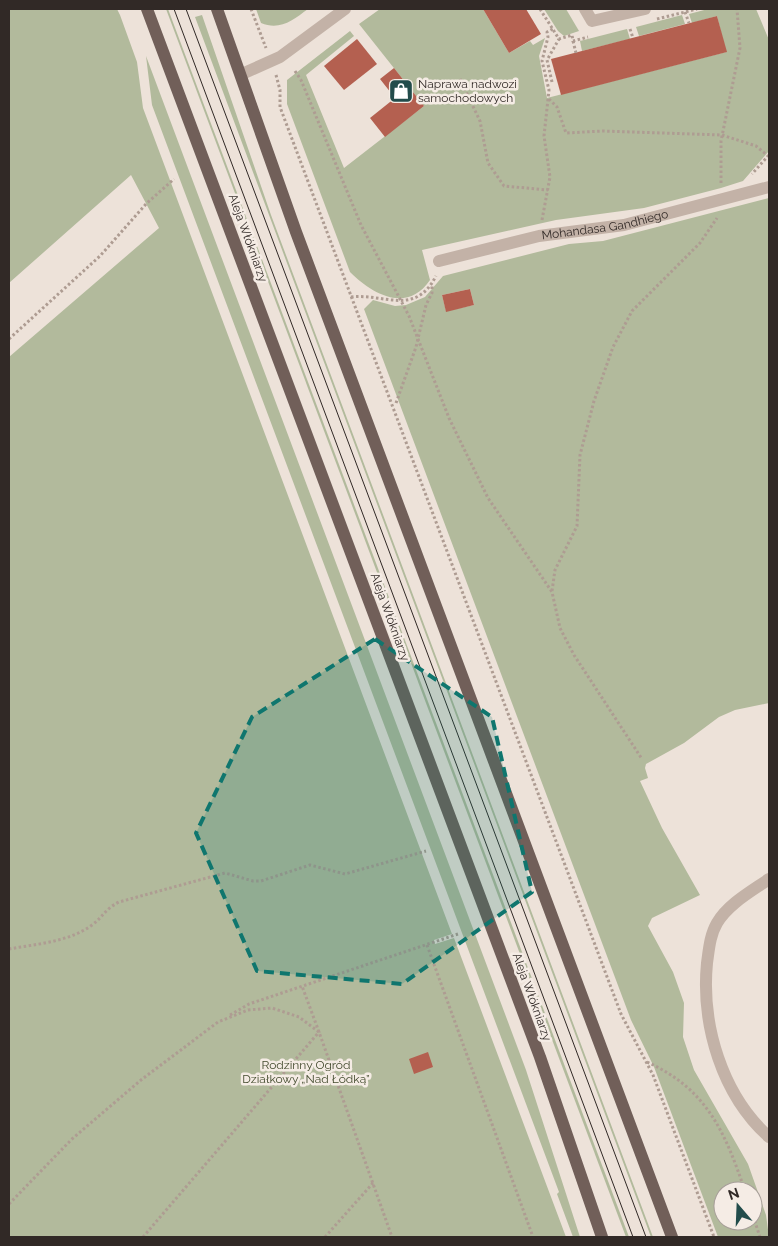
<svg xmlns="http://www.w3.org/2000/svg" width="778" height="1246" viewBox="0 0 778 1246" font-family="Raleway,sans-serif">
	<rect width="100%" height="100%" fill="#ede2d9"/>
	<!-- green -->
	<g fill="#b2ba9c" fill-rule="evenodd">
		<polygon points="9,9 117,9 120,15 137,62 143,108 452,934 434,940 435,944 454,938 566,1237 9,1237 9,357 159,228 131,175 9,283"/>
		<polygon points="166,9 168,9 629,1237 626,1237"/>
		<path d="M256 9H308C293 20 280 31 261 23Z"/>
		<path d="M380 9H483L509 53 530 41 533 45 545 38 539 56 547 98 726 52 717 16 692 23 689 14 708 9H756L769 40V151L743 181 721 188 644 208 556 220 422 250 430 280C407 314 372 294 350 272L287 104V80L350 31 354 36 306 75 344 168 424 106 359 24Z"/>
		<polygon points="544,9 566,9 579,31 564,36 558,31"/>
		<polygon points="202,15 271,215 653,1237 651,1237 195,17"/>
		<polygon points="682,15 685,24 639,36 636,27"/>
		<polygon points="627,29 630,39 582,51 580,41"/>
		<polygon points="146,56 526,1070 580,1237 573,1237 557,1194 559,1192 152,105"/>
		<path d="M769 198V703L735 710 719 717 684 743 646 764 645 768 648 778 640 781 662 828 700 895 652 918 648 926 673 972 684 1003 683 1037 694 1070 748 1164 766 1215 769 1237H718L654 1067 631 1020 364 309 373 300 395 306 406 305 425 297 443 276 569 244 603 241ZM470 289 474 305 446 311 442 295ZM723 1191H753V1221H723Z"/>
	</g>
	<!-- building -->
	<g fill="#b46050">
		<polygon points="483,9 526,9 541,34 509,53"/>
		<polygon points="717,16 727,52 561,95 551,59"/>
		<polygon points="357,39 377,64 344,90 324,66"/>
		<polygon points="394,68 424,106 385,137 370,118 395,98 380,79"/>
		<polygon points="470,289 474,305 446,312 442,295"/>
		<polygon points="428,1052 433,1067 414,1074 409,1059"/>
	</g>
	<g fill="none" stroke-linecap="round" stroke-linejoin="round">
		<!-- path -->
		<g stroke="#ae9c92" stroke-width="3" stroke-dasharray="2.5 2.5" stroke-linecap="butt">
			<polyline points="251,9 266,48"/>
			<polyline points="540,9 559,39 572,35 573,41 588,37"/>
			<polyline points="685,12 689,23"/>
			<polyline points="657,19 697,9"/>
			<polyline points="630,29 633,38"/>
			<polyline points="573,41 576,53"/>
			<polyline points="295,71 301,80 361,225 409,316 449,418 488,498 552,592 560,628 574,655 642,759"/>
			<polyline points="276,75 280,90 280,107 621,1014 653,1075 714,1237"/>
			<polyline points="460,79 480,121 488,163 504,186 548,190"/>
			<polyline points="552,82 547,60 559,39"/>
			<polyline points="549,99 557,107 566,133 603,131 722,135 756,146 768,156 752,174"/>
			<polyline points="721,183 721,141 740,48 737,9"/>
			<polyline points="542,220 550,177 544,136 549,90 542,61 548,37 547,32 553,29"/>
			<path d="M351 297C384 293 415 317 436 276"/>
			<polyline points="9,339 100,256 146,204 174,179"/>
			<polyline points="396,403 416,347 426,305 432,293 432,284"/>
			<polyline points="552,591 555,570 577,526 580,455 594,401 613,347 632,311 700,243 717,218"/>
			<polyline points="427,945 533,1237"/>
			<path d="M9 949C36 944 69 942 92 925 103 917 105 909 119 902L225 873 253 881H261L310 865 345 874 426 851"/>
			<polyline points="230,1015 249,1004 458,934"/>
			<path d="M647 1062C707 1089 725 1132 745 1191"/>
			<polyline points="9,1204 72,1139 141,1080 218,1022 248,1010 272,1008 299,1017 319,1032 392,1237"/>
			<polyline points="753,1216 760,1237"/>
			<polyline points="143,1237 319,1032 302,986"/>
			<polyline points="325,1237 373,1183"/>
		</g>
		<!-- minor -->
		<g stroke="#c3b2a7" stroke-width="12">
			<polyline points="585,9 592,21 645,9"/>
			<polyline points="242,74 280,57 345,9"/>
			<path id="s1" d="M439 261 539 236 624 225 769 187"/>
			<path d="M769 879C752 891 728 904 717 923 710 935 709 949 707 963 701 1025 722 1095 769 1137"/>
		</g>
		<!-- major -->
		<g stroke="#715f59" stroke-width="12">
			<polyline points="147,9 540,1057 602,1237"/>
			<polyline points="217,9 296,232 672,1237"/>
		</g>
		<!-- tram -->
		<g stroke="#312926" stroke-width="1">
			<polyline points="174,9 633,1237"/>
			<polyline points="186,9 646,1237"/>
		</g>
	</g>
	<!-- marked area -->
	<path fill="#0f766e" fill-opacity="0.2" stroke="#0f766e" stroke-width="4" stroke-dasharray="10 6" stroke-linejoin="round" d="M375 639 492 717 532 892 402 984 257 971 196 833 252 717Z"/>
	<!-- icons -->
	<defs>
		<symbol id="shop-square" viewBox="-11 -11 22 22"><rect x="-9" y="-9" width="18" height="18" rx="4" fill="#224c4b" stroke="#f5ece5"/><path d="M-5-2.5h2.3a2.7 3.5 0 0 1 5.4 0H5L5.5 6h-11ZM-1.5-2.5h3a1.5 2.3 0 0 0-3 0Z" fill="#fff"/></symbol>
	</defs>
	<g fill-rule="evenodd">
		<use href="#shop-square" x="387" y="77" width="28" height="28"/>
	</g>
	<g text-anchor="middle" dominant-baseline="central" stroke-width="5" stroke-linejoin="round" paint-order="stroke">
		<!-- poi labels -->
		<g font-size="12" fill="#312926" stroke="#f5ece5" text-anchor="start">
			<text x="418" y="84">Naprawa nadwozi<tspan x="418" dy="14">samochodowych</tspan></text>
		</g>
		<!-- street labels -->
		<g font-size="12" fill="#312926" stroke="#f5ece5">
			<text stroke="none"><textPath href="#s1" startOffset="170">Mohandasa Gandhiego</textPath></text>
			<text transform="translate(248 238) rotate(70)">Aleja Włókniarzy</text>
			<text transform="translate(390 617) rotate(70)">Aleja Włókniarzy</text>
			<text transform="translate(532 997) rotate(70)">Aleja Włókniarzy</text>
		</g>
		<!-- park labels -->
		<g font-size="12" fill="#434b2e" stroke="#f5ece5">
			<text x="306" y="1065">Rodzinny Ogród<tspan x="306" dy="14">Działkowy „Nad Łódką”</tspan></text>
		</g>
	</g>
	<!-- border -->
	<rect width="778" height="1246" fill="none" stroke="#312926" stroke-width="20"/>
	<!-- north arrow -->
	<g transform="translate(738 1206) rotate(341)"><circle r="24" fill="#f5ece5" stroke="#a79e99"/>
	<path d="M0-4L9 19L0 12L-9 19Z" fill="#224c4b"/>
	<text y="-8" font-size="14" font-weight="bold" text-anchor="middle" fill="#312926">N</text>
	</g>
</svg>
